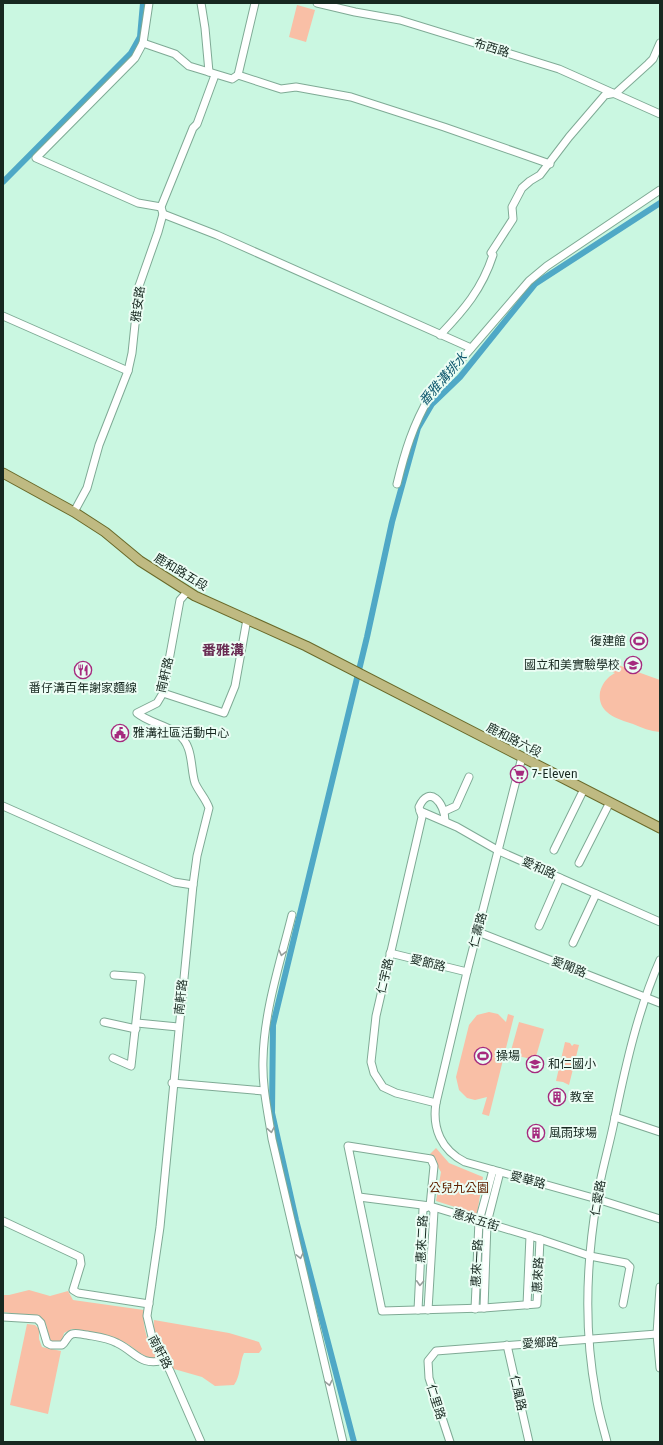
<svg xmlns="http://www.w3.org/2000/svg" width="663" height="1445" viewBox="0 0 663 1445" font-family="'Fira Sans','Noto Sans TC',sans-serif">
	<rect width="100%" height="100%" fill="#caf7e1"/>
	<!-- green -->
	<g fill="#f9bfa6">
		<polygon points="297,5 315,10 306,42 289,37"/>
		<path d="M610 662 660 680V732C650 731 642 728 633 724 617 719 597 713 600 692 602 684 607 677 615 673L607 670Z"/>
		<polygon points="489,1012 498,1014 506,1022 508,1014 514,1016 489,1116 482,1114 487,1097 475,1100 467,1098 459,1090 456,1077 469,1025 477,1015"/>
		<polygon points="519,1022 544,1029 535,1060 510,1054"/>
		<polygon points="565,1042 570,1043 572,1046 574,1044 579,1045 569,1085 563,1082 556,1081"/>
		<polygon points="436,1148 449,1163 483,1177 477,1214 436,1201 441,1172 430,1154"/>
		<path d="M29 1290 50 1296 68 1291 73 1300 144 1310C142 1329 148 1342 157 1358 141 1359 135 1346 121 1341 106 1335 88 1332 72 1329L64 1333 62 1340 57 1343 50 1341 46 1324 40 1317 3 1312V1295H9Z"/>
		<path d="M154 1320 229 1333 259 1342 262 1349 259 1353H244C239 1364 241 1375 234 1385L215 1386 202 1377 174 1369 153 1334Z"/>
		<polygon points="27,1324 35,1325 39,1329 39,1339 42,1347 61,1351 48,1414 10,1405"/>
	</g>
	<g fill="none" stroke-linecap="round" stroke-linejoin="round">
		<!-- canal -->
		<g stroke="#4fa8c6" stroke-width="6">
			<polyline points="3,182 131,53 140,37 143,3"/>
			<polyline points="354,1442 296,1220 272,1113 273,1025 367,637 392,522 418,428 432,404 460,377 535,284 660,203"/>
		</g>
		<defs>
			<g id="minor">
				<polyline points="149,3 143,43 135,58 36,158 138,203 161,207"/>
				<polyline points="201,3 205,28 209,72"/>
				<polyline points="317,3 355,12 400,20 559,69 660,114"/>
				<polyline points="143,43 175,54 189,66 232,79 238,75 255,3"/>
				<polyline points="238,75 281,89 296,87 351,97 444,127 550,164"/>
				<polyline points="163,214 217,235 471,348"/>
				<polyline points="3,316 128,371"/>
				<path d="M440 335C464 310 482 289 493 255L491 253 513 219 512 207 522 188 530 181 540 175 569 137 605 95 616 93 648 64 653 59 660 43"/>
				<path d="M397 484C405 451 413 425 430 396L529 281 547 266 660 190"/>
				<polyline points="74,512 87,488 99,445 128,371 132,353 139,286 158,232 163,214 161,207 193,128 197,124 215,75"/>
				<path d="M187 592 180 600 163 693 157 703 137 713C149 723 165 724 178 734 194 746 190 768 195 783 199 792 206 799 209 808L197 856 193 885 160 1227 147 1316 152 1337 170 1371 201 1442"/>
				<polyline points="163,693 224,713 235,686 247,619"/>
				<path d="M522 757 467 972 436 1103C432 1128 441 1150 465 1162L597 1199 660 1219"/>
				<polyline points="3,806 174,882 193,885"/>
				<polyline points="420,811 457,827 499,851 660,922"/>
				<polyline points="445,811 456,806 469,777"/>
				<polyline points="554,850 584,789"/>
				<polyline points="579,863 610,802"/>
				<path d="M292 915C280 963 264 1011 263 1060 262 1087 268 1112 272 1139L343 1442"/>
				<polyline points="539,926 560,878"/>
				<polyline points="478,932 660,1003"/>
				<polyline points="573,943 596,894"/>
				<polyline points="390,953 467,972"/>
				<polyline points="104,1022 136,1029"/>
				<polyline points="137,1023 178,1027"/>
				<polyline points="113,1058 131,1066 141,977 114,975"/>
				<polyline points="172,1083 264,1091"/>
				<path d="M436 1103 396 1093 383 1087 374 1073 371 1062 376 1016 422 817 419 807C429 784 445 803 445 821"/>
				<polyline points="615,1117 660,1132"/>
				<polyline points="359,1197 430,1206 540,1239 590,1256 626,1263 630,1267 623,1304"/>
				<polyline points="430,1206 434,1166 431,1159 348,1146 382,1311 484,1308 537,1304 540,1239"/>
				<polyline points="3,1221 80,1257 81,1264 73,1290 78,1293 149,1304"/>
				<polyline points="660,1287 657,1334 660,1368"/>
				<polyline points="527,1305 530,1236"/>
				<polyline points="484,1308 487,1223 500,1172"/>
				<polyline points="475,1309 479,1221 493,1170"/>
				<polyline points="418,1310 423,1209 430,1206"/>
				<polyline points="428,1310 434,1211 430,1206"/>
				<path d="M3 1317 37 1319 41 1323 47 1343 51 1345H62C66 1342 67 1336 72 1334 77 1332 82 1335 87 1335 98 1337 108 1338 117 1343 136 1352 140 1367 165 1360"/>
				<polyline points="507,1345 529,1442"/>
				<polyline points="450,1442 429,1378 428,1361 436,1351 657,1334"/>
				<path d="M607 1442C603 1426 598 1411 596 1395 584 1331 586 1264 597 1199 601 1172 610 1144 615 1117 626 1064 638 1010 660 960"/>
			</g>
			<polyline id="major" points="3,473 74,512 105,532 140,561 195,596 306,646 660,828"/>
		</defs>
		<!-- minor casing -->
		<use href="#minor" stroke="#7faa95" stroke-width="9"/>
		<!-- major casing -->
		<use href="#major" stroke="#696929" stroke-width="11"/>
		<!-- minor -->
		<use href="#minor" stroke="#fff" stroke-width="7"/>
		<!-- major -->
		<use href="#major" stroke="#bfba82" stroke-width="9"/>
	</g>
	<!-- one-way arrows -->
	<defs><path id="oneway-chevron" d="M-2-3.5L2.5 0L-2 3.5" fill="none" stroke-width="1.6" stroke-linecap="round" stroke-linejoin="round"/></defs>
	<g stroke="#979e9b">
		<use href="#oneway-chevron" transform="translate(282 953) rotate(104)"/>
		<use href="#oneway-chevron" transform="translate(271 1130) rotate(80)"/>
		<use href="#oneway-chevron" transform="translate(300 1256) rotate(77)"/>
		<use href="#oneway-chevron" transform="translate(420 1283) rotate(93)"/>
		<use href="#oneway-chevron" transform="translate(329 1383) rotate(77)"/>
	</g>
	<!-- icons -->
	<defs>
		<symbol id="stadium-ring" viewBox="-11 -11 22 22"><circle r="9.5" fill="#ebfdf4" stroke="#a52a7e" stroke-width="1.5"/><path d="M0-5a6.5 5 0 1 0 0 10a6.5 5 0 1 0 0-10ZM-3.5-1.8h7v3.6h-7Z" fill="#a52a7e"/></symbol>
		<symbol id="school-ring" viewBox="-11 -11 22 22"><circle r="9.5" fill="#ebfdf4" stroke="#a52a7e" stroke-width="1.5"/><path d="M0-5L7-2L0 1L-7-2ZM-4 1L0 2.5L4 1V4Q0 6-4 4Z" fill="#a52a7e"/></symbol>
		<symbol id="restaurant-ring" viewBox="-11 -11 22 22"><circle r="9.5" fill="#ebfdf4" stroke="#a52a7e" stroke-width="1.5"/><path d="M-5-6h1v4h1v-4h1v4h1v-4h1v5L-1.5 .5V6h-2V.5L-5-1ZM5-6V6H3V1.5H1.5Q1.5-4 5-6Z" fill="#a52a7e"/></symbol>
		<symbol id="civic-ring" viewBox="-11 -11 22 22"><circle r="9.5" fill="#ebfdf4" stroke="#a52a7e" stroke-width="1.5"/><path d="M-.6-6.5H3V-4.5H.6V-3L4-1V1h2V6H-6V1h2V-1L-.6-3ZM-1.2 2.5V6h2.4V2.5Z" fill="#a52a7e"/></symbol>
		<symbol id="supermarket-ring" viewBox="-11 -11 22 22"><circle r="9.5" fill="#ebfdf4" stroke="#a52a7e" stroke-width="1.5"/><path d="M-6-5.5h2.5l.6 2H6L4.5 2H-2.5L-4.4-4H-6ZM-1.5 3.2a1.3 1.3 0 1 0 .1 0ZM3 3.2a1.3 1.3 0 1 0 .1 0Z" fill="#a52a7e"/></symbol>
		<symbol id="building-ring" viewBox="-11 -11 22 22"><circle r="9.5" fill="#ebfdf4" stroke="#a52a7e" stroke-width="1.5"/><path d="M-4-6H4V6H1V3H-1V6H-4ZM-2.5-4.3h1.7v1.8h-1.7ZM.8-4.3h1.7v1.8H.8ZM-2.5-1h1.7V.8h-1.7ZM.8-1h1.7V.8H.8Z" fill="#a52a7e"/></symbol>
	</defs>
	<g fill-rule="evenodd">
		<use href="#stadium-ring" x="629" y="631" width="20" height="20"/>
		<use href="#school-ring" x="623" y="655" width="20" height="20"/>
		<use href="#restaurant-ring" x="73" y="660" width="20" height="20"/>
		<use href="#civic-ring" x="110" y="723" width="20" height="20"/>
		<use href="#supermarket-ring" x="509" y="764" width="20" height="20"/>
		<use href="#stadium-ring" x="473" y="1046" width="20" height="20"/>
		<use href="#school-ring" x="525" y="1054" width="20" height="20"/>
		<use href="#building-ring" x="547" y="1087" width="20" height="20"/>
		<use href="#building-ring" x="526" y="1123" width="20" height="20"/>
	</g>
	<g text-anchor="middle" dominant-baseline="central" stroke-width="4" stroke-linejoin="round" paint-order="stroke">
		<!-- street labels -->
		<g font-size="12" fill="#172820" stroke="#ebfdf4">
			<text transform="translate(492 48) rotate(17)">布西路</text>
			<text transform="translate(138 304) rotate(-82)">雅安路</text>
			<text transform="translate(181 572) rotate(31)">鹿和路五段</text>
			<text transform="translate(165 675) rotate(-77)">南軒路</text>
			<text transform="translate(514 740) rotate(27)">鹿和路六段</text>
			<text transform="translate(539 868) rotate(24)">愛和路</text>
			<text transform="translate(478 930) rotate(-75)">仁壽路</text>
			<text transform="translate(428 963) rotate(14)">愛節路</text>
			<text transform="translate(569 967) rotate(21)">愛聞路</text>
			<text transform="translate(385 976) rotate(-77)">仁宇路</text>
			<text transform="translate(181 997) rotate(-84)">南軒路</text>
			<text transform="translate(528 1180) rotate(15)">愛華路</text>
			<text transform="translate(598 1198) rotate(-80)">仁愛路</text>
			<text transform="translate(476 1220) rotate(17)">惠來五街</text>
			<text transform="translate(422 1239) rotate(-87)">惠來二路</text>
			<text transform="translate(477 1263) rotate(-87)">惠來一路</text>
			<text transform="translate(538 1275) rotate(-87)">惠來路</text>
			<text transform="translate(540 1343) rotate(-3)">愛鄉路</text>
			<text transform="translate(160 1352) rotate(62)">南軒路</text>
			<text transform="translate(518 1393) rotate(77)">仁風路</text>
			<text transform="translate(436 1402) rotate(72)">仁里路</text>
		</g>
		<!-- poi labels -->
		<g font-size="12" fill="#172820" stroke="#ebfdf4" text-anchor="start">
			<text x="626" y="641" text-anchor="end">復建館</text>
			<text x="620" y="665" text-anchor="end">國立和美實驗學校</text>
			<text x="83" y="688" text-anchor="middle">番仔溝百年謝家麵線</text>
			<text x="133" y="733">雅溝社區活動中心</text>
			<text x="532" y="774">7-Eleven</text>
			<text x="496" y="1056">操場</text>
			<text x="548" y="1064">和仁國小</text>
			<text x="570" y="1097">教室</text>
			<text x="549" y="1133">風雨球場</text>
		</g>
		<!-- park labels -->
		<g font-size="12" fill="#602100" stroke="#ebfdf4">
			<text x="459" y="1188">公兒九公園</text>
		</g>
		<!-- water labels -->
		<g font-size="13" font-style="italic" fill="#125a70" stroke="#ebfdf4">
			<text transform="translate(443 379) rotate(-49)">番雅溝排水</text>
		</g>
		<!-- quarter labels -->
		<g font-size="14" font-weight="bold" fill="#692c53" stroke="#ebfdf4">
			<text x="223" y="650">番雅溝</text>
		</g>
	</g>
	<!-- border -->
	<rect width="663" height="1445" fill="none" stroke="#172820" stroke-width="8"/>
</svg>
